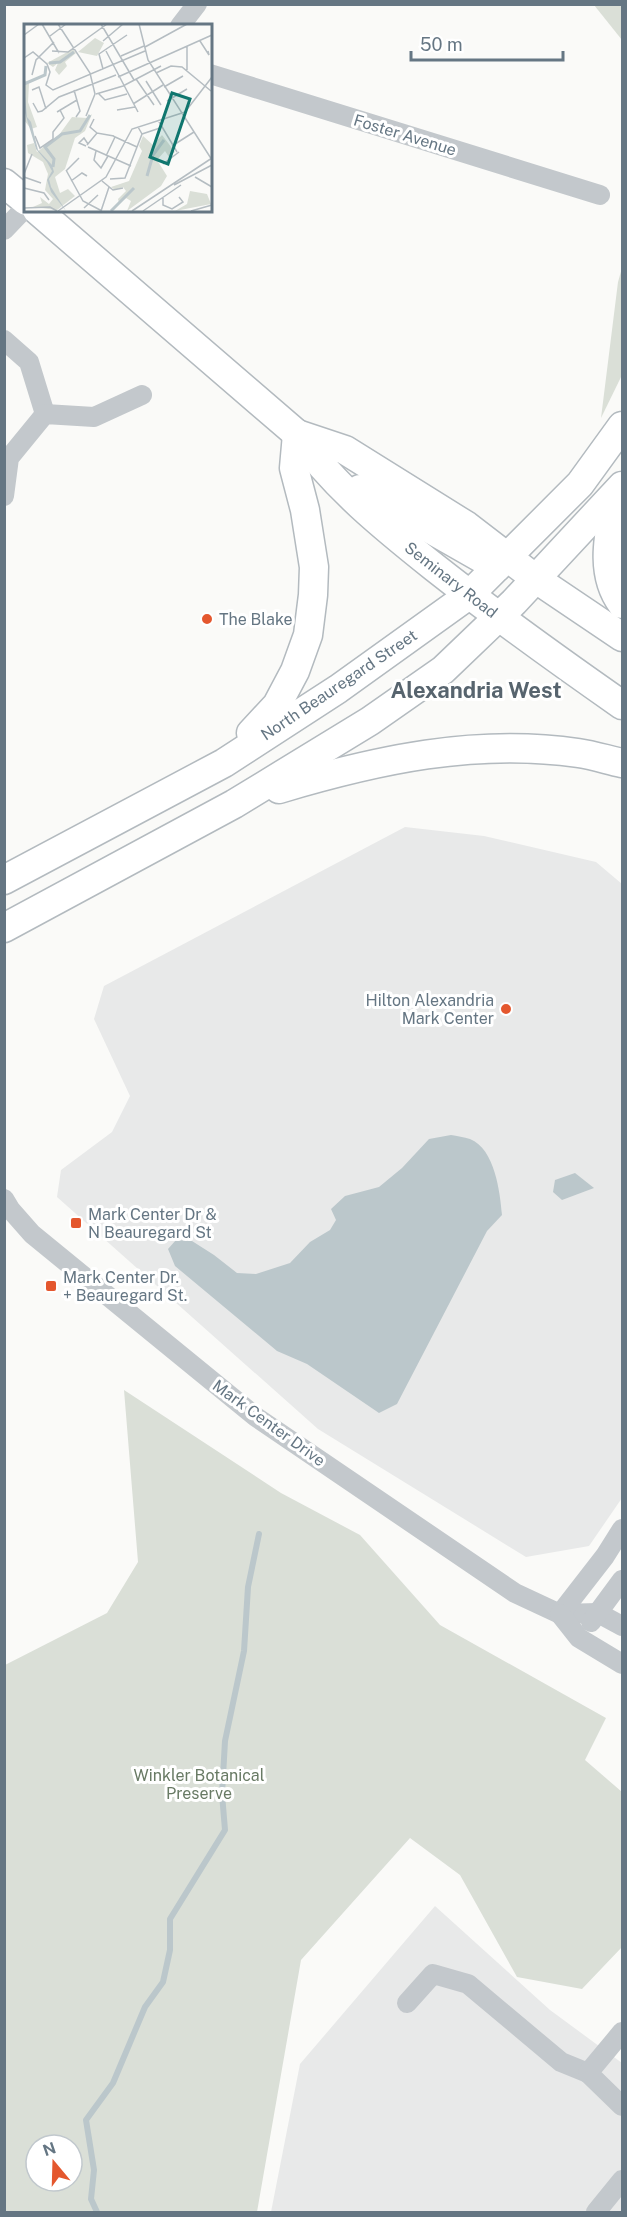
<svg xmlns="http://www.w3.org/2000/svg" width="627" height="2217" viewBox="0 0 627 2217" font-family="'Public Sans',sans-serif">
	<rect width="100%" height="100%" fill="#fafaf8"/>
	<!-- built -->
	<g fill="#e8e9e9">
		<polygon points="405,827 484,836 596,862 622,884 622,1498 589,1546 526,1557 318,1429 57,1197 61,1170 112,1132 130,1096 94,1019 104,986"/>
		<polygon points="435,1906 550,2010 622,2063 622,2212 271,2212 300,2064"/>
	</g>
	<!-- green -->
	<g fill="#dadfd7" fill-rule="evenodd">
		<polygon points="594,5 622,5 622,40"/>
		<polygon points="622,268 622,375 601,418 618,282"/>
		<path d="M124 1390 281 1493 360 1535 440 1625 606 1718 585 1760 622 1792V1947L582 1989 517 1977 460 1875 410 1838 301 1960 257 2212H5V1665L107 1613 138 1562ZM36 2145H72V2181H36Z"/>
	</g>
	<!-- water -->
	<g fill="#bbc7cb">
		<path d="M451 1135C457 1136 464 1137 470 1139 495 1149 500 1192 502 1215L487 1231 397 1404 379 1413 307 1364 277 1351 175 1266 168 1249 176 1240 192 1241 214 1255 237 1273 256 1274 290 1263 310 1242 330 1230 336 1220 331 1209 345 1196 379 1187 402 1168 429 1139Z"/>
		<polygon points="575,1173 594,1188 562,1200 553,1192 555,1180"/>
	</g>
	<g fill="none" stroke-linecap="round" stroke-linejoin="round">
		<!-- stream -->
		<polyline stroke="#bbc7cb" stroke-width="6" points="97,2212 91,2199 94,2170 86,2120 113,2083 145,2007 163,1982 170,1950 170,1919 225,1830 222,1794 225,1741 244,1651 248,1587 259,1534"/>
		<defs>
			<g id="secondary">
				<polyline points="4,183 26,201"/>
				<path d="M37 210 297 434C333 486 385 528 434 567 496 616 559 661 622 705"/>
				<polyline points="297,434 345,450 467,526 536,579 622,637"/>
				<polyline points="360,489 497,567"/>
				<path d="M616 494C610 530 598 572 622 604"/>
				<polyline points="251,733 277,705 295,671 308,635 313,595 314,567 305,510 294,468 297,434"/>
				<path d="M279 789C376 760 476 738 578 753 593 755 608 760 622 763"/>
				<polyline points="4,880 224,763 338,689 469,595 580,484 622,426"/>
				<polyline points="4,928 234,804 370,721 443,670 514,602 622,486"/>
			</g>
		</defs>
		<!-- secondary casing -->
		<use href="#secondary" stroke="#b3babf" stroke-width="31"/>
		<!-- minor -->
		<g stroke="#c3c8cc" stroke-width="20">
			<polyline points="180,26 197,4"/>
			<polyline points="210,74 600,195"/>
			<polyline points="4,230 26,207"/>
			<polyline points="4,340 29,362 45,414"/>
			<polyline points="4,496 9,458 45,414 94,417 142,395"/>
			<polyline points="4,1199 10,1209 32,1234 256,1417 515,1593 560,1614 598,1613 622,1626"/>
			<polyline points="560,1614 605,1556 622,1529"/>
			<polyline points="560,1614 579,1638 622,1664"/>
			<polyline points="591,1622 622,1580"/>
			<polyline points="407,2003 433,1974 468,1984 561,2062 588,2073"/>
			<polyline points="622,2032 588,2073 622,2106"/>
			<polyline points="596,2212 622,2180"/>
		</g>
		<!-- secondary -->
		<use href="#secondary" stroke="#fff" stroke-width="28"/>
	</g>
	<!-- markers -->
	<g fill="#e4572e" stroke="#fff" stroke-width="2">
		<circle cx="207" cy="619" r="6"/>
		<circle cx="506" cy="1009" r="6"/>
		<rect x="70" y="1217" width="12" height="12" rx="3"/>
		<rect x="45" y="1280" width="12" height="12" rx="3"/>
	</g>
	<g text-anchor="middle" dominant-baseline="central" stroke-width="6" stroke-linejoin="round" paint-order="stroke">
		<!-- street labels -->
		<g font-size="16" fill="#657683" stroke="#fff">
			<text transform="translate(405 135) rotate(17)">Foster Avenue</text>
			<text transform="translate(451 580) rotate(38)">Seminary Road</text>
			<text transform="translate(339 685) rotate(-34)">North Beauregard Street</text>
			<text transform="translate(269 1423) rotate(36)">Mark Center Drive</text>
		</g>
		<!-- poi labels -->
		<g font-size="16" fill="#657683" stroke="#fff" text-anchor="start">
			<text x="219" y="619">The Blake</text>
			<text x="494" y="1000" text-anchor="end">Hilton Alexandria<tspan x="494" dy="18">Mark Center</tspan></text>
			<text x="88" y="1214">Mark Center Dr &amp;<tspan x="88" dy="18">N Beauregard St</tspan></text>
			<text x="63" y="1277">Mark Center Dr.<tspan x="63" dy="18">+ Beauregard St.</tspan></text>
		</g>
		<!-- park labels -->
		<g font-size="16" fill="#687a64" stroke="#fff">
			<text x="199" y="1775">Winkler Botanical<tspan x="199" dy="18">Preserve</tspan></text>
		</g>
		<!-- district labels -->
		<g font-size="22" font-weight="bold" fill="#57646e" stroke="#fff">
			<text x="476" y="690">Alexandria West</text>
		</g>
	</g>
	<!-- overview -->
	<g transform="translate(24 24)">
		<rect width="188" height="188" fill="#fafaf8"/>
		<path d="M71 14 80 19 73 32 54 28ZM49 25 52 29 41 38 43 42 35 51 31 46 34 39 29 43 23 39ZM0 55 5 60 4 78 13 103 7 105 0 96ZM68 90 61 107 51 114 41 145 31 153 36 169 44 165 51 172 33 186 9 183 18 179 16 173 25 180 29 175 21 166 24 150 19 138 4 129 3 121 10 119 13 128 35 111 48 93 63 94ZM138 111 151 128 145 133 141 127 133 136 143 152 137 162 103 187 107 177 102 174 95 179 94 175 102 167 99 163 91 166 87 163 105 157 118 127 115 122 119 112 129 121ZM166 167 183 170 187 180 151 187 163 180Z" fill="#dadfd7"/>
		<path d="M0 62 3 93 7 98 14 126 28 141 30 148 25 155 27 163 42 187 27 168 23 156 28 147 23 138 12 125 1 89Z" fill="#bbc7cb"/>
		<path fill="none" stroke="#bbc7cb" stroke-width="3" d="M25 39 36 38 50 28M0 60 21 51 22 42M29 143 30 135 21 123 38 110 56 107 66 91M123 152 129 131 140 116M87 187 110 164"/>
		<path fill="none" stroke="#b5bdc2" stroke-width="1.5" d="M18 0 35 29M34 0 66 49 71 70 62 92M77 0 110 56M115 0 124 36 188 136M0 11 15 0M26 12 42 0M79 17 99 0M176 17 185 31 184 27M121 23 163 0M28 27 44 28 83 0M82 27 114 88M97 32 120 22M0 34 9 28 23 40 26 48 22 61 29 66 121 27M79 45 75 30 103 11M163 46V22M132 49 147 42 158 43 187 67M8 51 12 36 30 18M94 53 188 11M112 55 130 81M122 57 137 81M140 63 159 52M8 66 15 63 22 85M50 66 56 87 52 93M74 69 81 76 103 70M72 70 99 62 137 42M143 77 163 65M9 79 14 88 18 87 35 73 92 51M109 80 139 61M93 86 111 83M33 88 53 76M70 95 66 103 73 109M134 96 153 128M118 110 136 104M11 112 16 124 29 115V108L40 94 36 86M89 112 113 123M63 121 73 109 90 112M62 122 55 119 60 114 64 120M148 122 170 108M64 123 107 142M113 123 118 110 114 103M72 127 70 136 77 144 84 132M82 132 91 113M139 140 155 128M42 146 59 177 78 187M42 147 55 134M0 150 8 130M0 153 17 159M171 153 188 163M86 155 101 154 113 123M47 157 58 149 63 152M78 157 89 166 99 164M150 161 188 141M0 164 20 169 25 176M139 173V181L148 185 159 178 155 173M0 184 26 183 33 187M60 184 74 171M34 187 82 153 108 105 161 88 188 53M77 187 85 163M108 187 188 134M119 187 157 161M167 187 188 181"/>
		<path fill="#0f766e" fill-opacity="0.15" stroke="#0f766e" stroke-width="3" d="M148 69 166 75 144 140 126 133Z"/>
		<rect width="188" height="188" fill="none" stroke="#657683" stroke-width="3"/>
	</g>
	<!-- border -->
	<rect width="627" height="2217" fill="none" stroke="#657683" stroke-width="12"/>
	<!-- north arrow -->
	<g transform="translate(54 2163) rotate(341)"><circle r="28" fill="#ffffff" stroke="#c1c8cd" stroke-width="1.5"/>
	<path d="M0-4.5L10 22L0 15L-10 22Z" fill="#e4572e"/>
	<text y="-9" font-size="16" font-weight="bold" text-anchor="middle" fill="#657683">N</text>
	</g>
	<!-- scale -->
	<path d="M411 51v9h152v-9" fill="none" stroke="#657683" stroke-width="3"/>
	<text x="420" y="51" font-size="18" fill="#657683" stroke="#ffffff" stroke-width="4.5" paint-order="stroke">50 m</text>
</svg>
